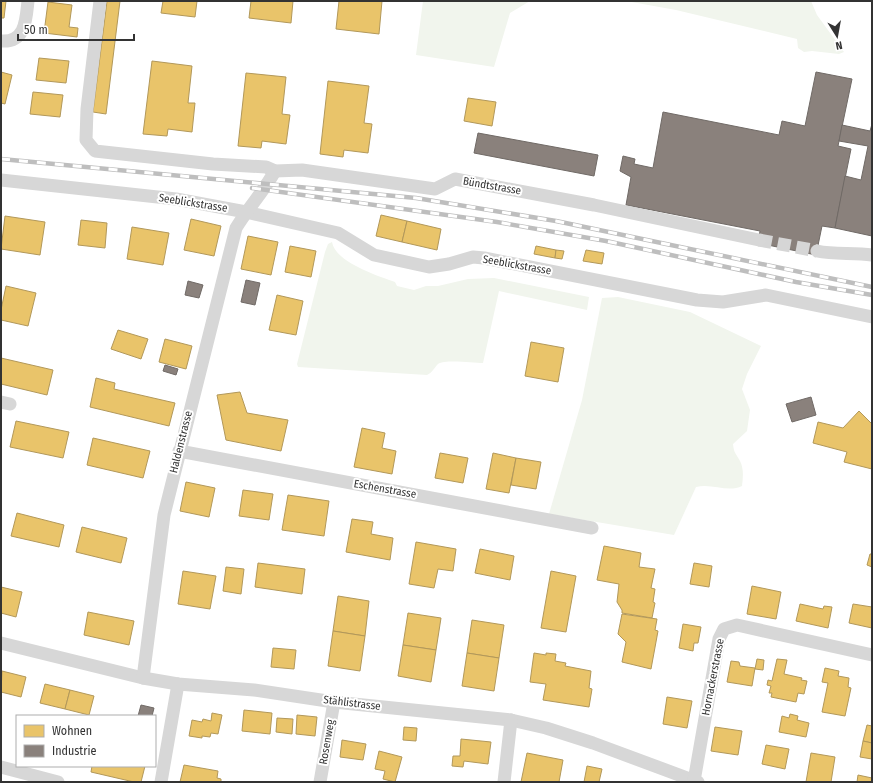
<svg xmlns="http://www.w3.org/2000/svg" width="873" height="783" viewBox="0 0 873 783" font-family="'Fira Sans Condensed',sans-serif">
	<rect width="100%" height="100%" fill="#fff"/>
	<!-- green -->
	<g fill="#f1f5ed">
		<polygon points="423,1 530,1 510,13 494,67 416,55"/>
		<polygon points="626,1 811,1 817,15 844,52 839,54 812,51 804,52 798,48 797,39 676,10"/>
		<path d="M332 242C335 262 378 276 395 282L397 286 414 290 426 286H438L468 279 494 278 589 297 587 310 499 291 483 363C473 363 446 359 438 364 434 368 432 373 427 375L298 367 297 364 325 252 328 244Z"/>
		<path d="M618 297 690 312 761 346 747 374 742 389 750 410 747 431 733 444C734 454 736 453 740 461 744 469 743 477 742 486 728 493 712 483 696 487L674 535 549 514 582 400 602 298Z"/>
	</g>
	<!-- homes -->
	<g fill="#e9c46a" stroke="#b2985a">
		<polygon points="1,1 6,1 4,18 1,18"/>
		<polygon points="107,1 120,1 106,114 93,112"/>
		<polygon points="163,1 197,1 195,17 161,13"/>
		<polygon points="251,1 293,1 291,23 249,18"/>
		<polygon points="339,1 382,1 379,34 336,29"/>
		<polygon points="48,2 72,5 69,27 78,28 77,37 44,33"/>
		<polygon points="39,58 69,61 66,83 36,80"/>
		<polygon points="152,61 192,66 188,103 195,103 192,132 168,129 167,136 143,134"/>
		<polygon points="1,72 12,75 5,104 1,103"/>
		<polygon points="246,73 286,77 282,114 290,115 286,144 262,141 261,148 238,146"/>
		<polygon points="328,81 369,86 364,123 372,124 368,153 344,150 343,157 320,154"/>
		<polygon points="33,92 63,95 60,117 30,114"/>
		<polygon points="468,98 496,102 492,126 464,121"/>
		<polygon points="381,215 407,221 402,242 376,236"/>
		<polygon points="5,216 45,222 40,255 1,249"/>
		<polygon points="191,219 221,226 214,256 184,250"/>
		<polygon points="81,220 107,223 105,248 78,245"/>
		<polygon points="407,221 441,229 437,250 402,242"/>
		<polygon points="132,227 169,233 163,265 127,259"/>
		<polygon points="248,236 278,242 271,275 241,269"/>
		<polygon points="290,246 316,251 311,277 285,272"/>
		<polygon points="536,246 556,250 555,258 534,254"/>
		<polygon points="556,250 564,251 562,259 555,258"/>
		<polygon points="586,250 604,253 602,264 583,261"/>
		<polygon points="6,286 36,293 28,326 1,320 1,310"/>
		<polygon points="277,295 303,301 296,335 269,330"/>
		<polygon points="118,330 148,339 141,359 111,349"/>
		<polygon points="165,339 192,346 186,369 159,362"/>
		<polygon points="531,342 564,348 558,382 525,376"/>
		<polygon points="1,358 53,370 47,395 1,384"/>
		<polygon points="96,378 115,383 114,389 175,403 169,426 90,407"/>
		<polygon points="240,392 247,413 288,420 281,451 226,440 217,395"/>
		<polygon points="859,411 872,424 872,469 844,462 847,452 813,443 818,422 843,428"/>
		<polygon points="16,421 69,432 63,458 10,447"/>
		<polygon points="362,428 385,433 382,448 396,451 392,474 354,467"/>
		<polygon points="93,438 150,451 143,478 87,465"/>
		<polygon points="440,453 468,458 463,483 435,478"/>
		<polygon points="493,453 516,458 509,493 486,489"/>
		<polygon points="516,458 541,462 536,489 511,485"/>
		<polygon points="186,482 215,488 209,517 180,511"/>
		<polygon points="243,490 273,494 269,520 239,516"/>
		<polygon points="288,495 329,501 324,536 282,530"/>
		<polygon points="17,513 64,525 59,547 11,536"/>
		<polygon points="352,519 373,522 371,534 393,538 390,560 346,552"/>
		<polygon points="82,527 127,538 121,563 76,552"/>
		<polygon points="416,542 456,549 453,571 438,569 434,588 409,584"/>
		<polygon points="604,546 641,553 639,567 655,569 651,588 655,589 653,602 655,603 652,618 622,613 622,610 617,602 619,584 597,580"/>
		<polygon points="480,549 514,556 510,580 475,573"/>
		<polygon points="870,554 872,554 872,567 867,565"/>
		<polygon points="258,563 305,569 302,594 255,587"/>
		<polygon points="694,563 712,566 709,587 690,584"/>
		<polygon points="226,567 244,569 241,594 223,591"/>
		<polygon points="183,571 216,576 210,609 178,604"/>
		<polygon points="551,571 576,576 566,632 541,628"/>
		<polygon points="752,586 781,592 776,619 747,614"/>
		<polygon points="1,587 22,592 16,617 1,613"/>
		<polygon points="338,596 369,601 365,636 333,631"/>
		<polygon points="800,604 823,609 824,606 832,607 828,628 796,621"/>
		<polygon points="853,604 872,607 872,628 849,623"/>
		<polygon points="88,612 134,621 129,645 84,635"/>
		<polygon points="408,613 441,618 436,650 403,645"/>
		<polygon points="622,614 657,619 655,630 658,631 651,669 622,662 626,642 618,634"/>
		<polygon points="472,620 504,625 499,658 467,653"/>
		<polygon points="683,624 701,627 698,643 694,643 693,651 679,648"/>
		<polygon points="333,631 365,636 360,671 328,666"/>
		<polygon points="403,645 436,650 431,682 398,676"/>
		<polygon points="273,648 296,650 294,669 271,667"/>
		<polygon points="467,653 499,658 494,691 462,686"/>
		<polygon points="534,653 546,655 546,653 556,654 555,661 566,663 565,666 591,671 589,688 592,689 589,707 543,700 546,684 530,682"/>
		<polygon points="757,659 764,660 763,670 755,669"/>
		<polygon points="777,659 787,660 784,674 802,678 801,680 807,681 804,694 798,693 796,702 771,697 772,693 769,693 771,686 767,685 768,680 772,681"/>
		<polygon points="731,661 739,662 740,666 755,668 752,686 727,682"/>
		<polygon points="825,668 839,671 838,676 849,678 848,687 851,688 845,716 822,712 828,683 822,682"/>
		<polygon points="2,671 26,677 21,697 1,692"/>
		<polygon points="45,684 70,690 65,709 40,703"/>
		<polygon points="70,690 94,696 89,715 65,709"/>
		<polygon points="667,697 692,701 687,728 663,724"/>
		<polygon points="244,710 272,713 270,734 242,731"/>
		<polygon points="212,713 222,715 218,734 211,733 210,737 202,736 202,738 189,736 192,720 202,722 203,719 211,721"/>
		<polygon points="790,714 798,716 797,720 809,723 806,737 779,732 782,716 789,718"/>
		<polygon points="297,715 317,717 315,736 296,734"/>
		<polygon points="277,718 293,719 292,734 276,732"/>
		<polygon points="867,725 872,726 872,743 863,741"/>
		<polygon points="404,727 417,728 416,741 403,740"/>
		<polygon points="715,727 742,731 738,755 711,751"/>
		<polygon points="461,739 491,742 488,764 464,761 463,767 452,766 453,756 460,756"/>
		<polygon points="342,740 366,744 363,760 340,757"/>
		<polygon points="863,741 872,743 872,759 860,757"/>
		<polygon points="766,745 789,749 785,769 762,764"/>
		<polygon points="379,751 402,757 395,782 383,779 385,771 375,769"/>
		<polygon points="527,753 563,760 559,782 521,782"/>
		<polygon points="811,753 835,757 831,782 806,782"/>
		<polygon points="184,765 218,771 217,778 221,779 221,782 180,782"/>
		<polygon points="92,766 145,766 141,782 134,782 91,772"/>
		<polygon points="587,766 602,769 599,782 584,782"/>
		<polygon points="858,775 872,778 872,782 857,782"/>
	</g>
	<!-- industry -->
	<g fill="#8a817c" stroke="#706a66">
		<polygon points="816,72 852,79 838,146 851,149 835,228 822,226 816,255 758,243 760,231 626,205 631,177 620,171 623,156 635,159 634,164 653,168 663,112 779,135 782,121 805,126"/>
		<polygon points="872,124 872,236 835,228 845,176 861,180 868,146 839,141 842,125 870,131"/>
		<polygon points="478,133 598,155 594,176 474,153"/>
		<polygon points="246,280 260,283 255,305 241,302"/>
		<polygon points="188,281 203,285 199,298 185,295"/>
		<polygon points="165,365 178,369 176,375 163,371"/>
		<polygon points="811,397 816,415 792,422 786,404"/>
		<polygon points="141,705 154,708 152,716 138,716"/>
	</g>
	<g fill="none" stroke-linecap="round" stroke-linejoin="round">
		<!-- minor-tunnel -->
		<polyline stroke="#d6d6d6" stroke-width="13" stroke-dasharray="13 6" stroke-linecap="butt" points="759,240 817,251"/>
		<!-- minor -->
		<g stroke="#d7d7d7" stroke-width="13">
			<polyline points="100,1 87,109 86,140 95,151 213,164 266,167 275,171 302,170 435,189 455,179 594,205 759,240"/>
			<path d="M1 41C26 43 26 19 28 1"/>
			<polyline points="1,180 176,199 246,212 338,233 374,255 429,267 449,264 473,257 484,258 697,300 723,302 766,295 872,317"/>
			<path d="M817 251C835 255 854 252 872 255"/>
			<polyline points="1,402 10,404"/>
			<polyline points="179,451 592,528"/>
			<polyline points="1,643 143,678 178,684 254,690 334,702 511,720 546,728 593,743 698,782"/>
			<path d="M143 678 164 515 236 228C248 208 264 191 275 171"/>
			<polyline points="1,767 58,782"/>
			<polyline points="694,781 719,639 724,629 737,625 872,655"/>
			<polyline points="161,782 178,684"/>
			<polyline points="320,782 334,702"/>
			<polyline points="504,782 511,720"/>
		</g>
		<defs>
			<g id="rail">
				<polyline points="1,159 416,198 556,221 872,287"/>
				<polyline points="252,188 497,222 606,241 796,282 872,295"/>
			</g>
		</defs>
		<!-- rail casing -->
		<use href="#rail" stroke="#bebebe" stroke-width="4.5"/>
		<!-- rail -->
		<use href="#rail" stroke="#fff" stroke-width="3" stroke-dasharray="9" stroke-linecap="butt"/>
	</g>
	<g text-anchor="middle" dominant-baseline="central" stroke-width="4" stroke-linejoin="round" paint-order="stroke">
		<!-- street labels -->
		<g font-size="11" fill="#333" stroke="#fff">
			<text transform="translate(492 186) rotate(10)">Bündtstrasse</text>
			<text transform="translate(193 203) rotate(9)">Seeblickstrasse</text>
			<text transform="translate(517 265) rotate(10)">Seeblickstrasse</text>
			<text transform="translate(181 442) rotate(-76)">Haldenstrasse</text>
			<text transform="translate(385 489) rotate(10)">Eschenstrasse</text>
			<text transform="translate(713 677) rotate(-79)">Hornackerstrasse</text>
			<text transform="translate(352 703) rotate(7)">Stählistrasse</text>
			<text transform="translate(327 742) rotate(-80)">Rosenweg</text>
		</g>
	</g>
	<!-- border -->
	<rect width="873" height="783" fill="none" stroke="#333333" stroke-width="4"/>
	<!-- legend -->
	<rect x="16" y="715" width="140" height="52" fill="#ffffff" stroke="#adadad"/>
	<rect x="24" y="725" width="20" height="12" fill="#e9c46a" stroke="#adadad"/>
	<text x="52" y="735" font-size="12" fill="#333333">Wohnen</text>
	<rect x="24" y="745" width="20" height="12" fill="#8a817c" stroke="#adadad"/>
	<text x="52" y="755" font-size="12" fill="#333333">Industrie</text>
	<!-- north arrow -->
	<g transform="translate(837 36) rotate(169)" stroke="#ffffff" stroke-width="3" paint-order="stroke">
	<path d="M0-3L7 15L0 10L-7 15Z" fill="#333333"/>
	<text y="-6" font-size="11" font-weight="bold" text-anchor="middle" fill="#333333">N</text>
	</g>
	<!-- scale -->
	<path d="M18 34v6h116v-6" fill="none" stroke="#333333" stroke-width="2"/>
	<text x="24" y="34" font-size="12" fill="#333333" stroke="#ffffff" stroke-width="3" paint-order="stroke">50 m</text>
</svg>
